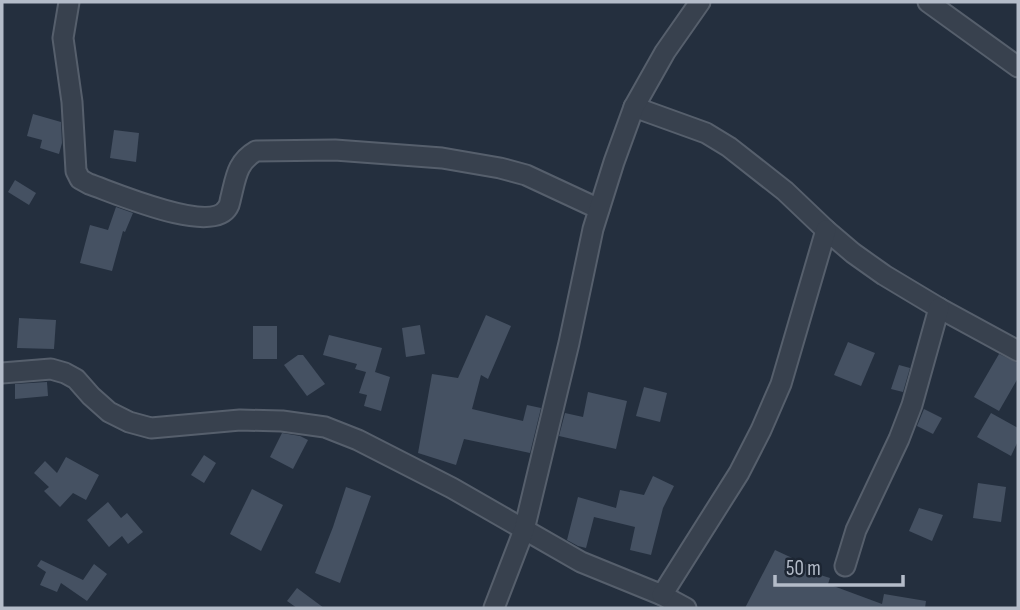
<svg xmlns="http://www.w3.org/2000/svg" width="1020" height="610" viewBox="0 0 1020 610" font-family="'Sofia Sans Condensed',sans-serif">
	<rect width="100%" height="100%" fill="#242f3e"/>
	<!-- building -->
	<g fill="#455162">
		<polygon points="33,114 61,122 62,143 59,154 40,148 42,140 27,136"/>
		<polygon points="114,130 139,133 136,162 110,158"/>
		<polygon points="15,180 36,193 29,205 8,192"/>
		<polygon points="116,207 133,213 125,232 123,231 112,271 80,263 90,225 108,230"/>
		<polygon points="486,315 511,326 488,379 481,375 472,409 523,421 527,405 541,408 530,453 464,439 456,465 418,453 432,374 458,378"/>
		<polygon points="19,318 56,320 54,349 17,348"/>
		<polygon points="420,325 425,354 406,357 402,328"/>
		<rect x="253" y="326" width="24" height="33"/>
		<polygon points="329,335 382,348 375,372 390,377 381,411 364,406 367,395 359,393 366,372 355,369 357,364 323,355"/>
		<polygon points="848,342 875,353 861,386 834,375"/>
		<polygon points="999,354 1018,363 1018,378 999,411 974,397"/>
		<polygon points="298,355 303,355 325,384 307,396 284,365"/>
		<polygon points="899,365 910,368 903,392 891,389"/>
		<polygon points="47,382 48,396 15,399 15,384"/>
		<polygon points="644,387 667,393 660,422 636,416"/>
		<polygon points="588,392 627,401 616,449 559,436 565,413 583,417"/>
		<polygon points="924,409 942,418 933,434 917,426"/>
		<polygon points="991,413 1018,428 1018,441 1011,456 977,437"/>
		<polygon points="282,433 300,436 308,440 293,469 270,457"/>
		<polygon points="204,455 216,463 204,483 191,475"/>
		<polygon points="66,457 99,475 86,500 73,493 60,507 44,491 49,487 34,473 45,461 57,473"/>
		<polygon points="653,476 674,486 663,508 651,555 630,550 635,527 594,517 586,548 578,546 567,540 578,497 616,508 620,490 644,495"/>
		<polygon points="978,483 1006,487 1001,522 973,518"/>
		<polygon points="346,487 371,496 340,583 315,573 333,527"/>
		<polygon points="252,489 283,505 261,551 230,534"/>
		<polygon points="108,502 121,518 127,513 143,532 128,544 122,536 109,547 87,520"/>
		<polygon points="919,508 943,515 932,541 909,531"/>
		<polygon points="775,550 818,570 817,574 830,578 828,584 882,604 884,594 926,601 925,608 745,608"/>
		<polygon points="41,560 83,580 94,564 107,574 87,601 61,583 57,592 40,585 46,572 37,566"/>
		<polygon points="297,588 324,608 297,608 287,601"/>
	</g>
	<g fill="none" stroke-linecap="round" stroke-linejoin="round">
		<defs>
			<g id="street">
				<path d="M69 2 63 38 72 102 76 171 80 179 89 184C113 192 212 236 228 207 230 204 230 200 231 197 236 177 237 162 256 151L335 150 442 158 500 168 526 175 599 209"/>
				<polyline points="928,2 1018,67"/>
				<polyline points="634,107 706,133 729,147 785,191 826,230 853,253 884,275 939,308 1018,351"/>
				<polyline points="2,373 51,369 65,373 76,379 91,396 109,412 129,422 151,428 240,420 282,421 325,427 358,440 452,488 581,562 662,595 686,608"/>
				<polyline points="845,566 856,530 899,439 912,405 939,308"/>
				<polyline points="662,595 739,473 761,430 781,384 826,230"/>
				<polyline points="494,608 524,530 569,343 593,229 614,162 634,107 665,52 700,2"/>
			</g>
		</defs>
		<!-- street casing -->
		<use href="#street" stroke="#565f6c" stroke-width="23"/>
		<!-- street -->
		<use href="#street" stroke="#38414e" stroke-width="19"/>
	</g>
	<!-- border -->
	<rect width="1020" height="610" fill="none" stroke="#b4bcc9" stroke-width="7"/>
	<!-- scale -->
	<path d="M775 575v10h128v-10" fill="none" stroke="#b4bcc9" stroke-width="3.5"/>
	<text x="786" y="575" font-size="21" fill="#b4bcc9" stroke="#1d2633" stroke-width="5" paint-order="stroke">50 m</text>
</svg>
